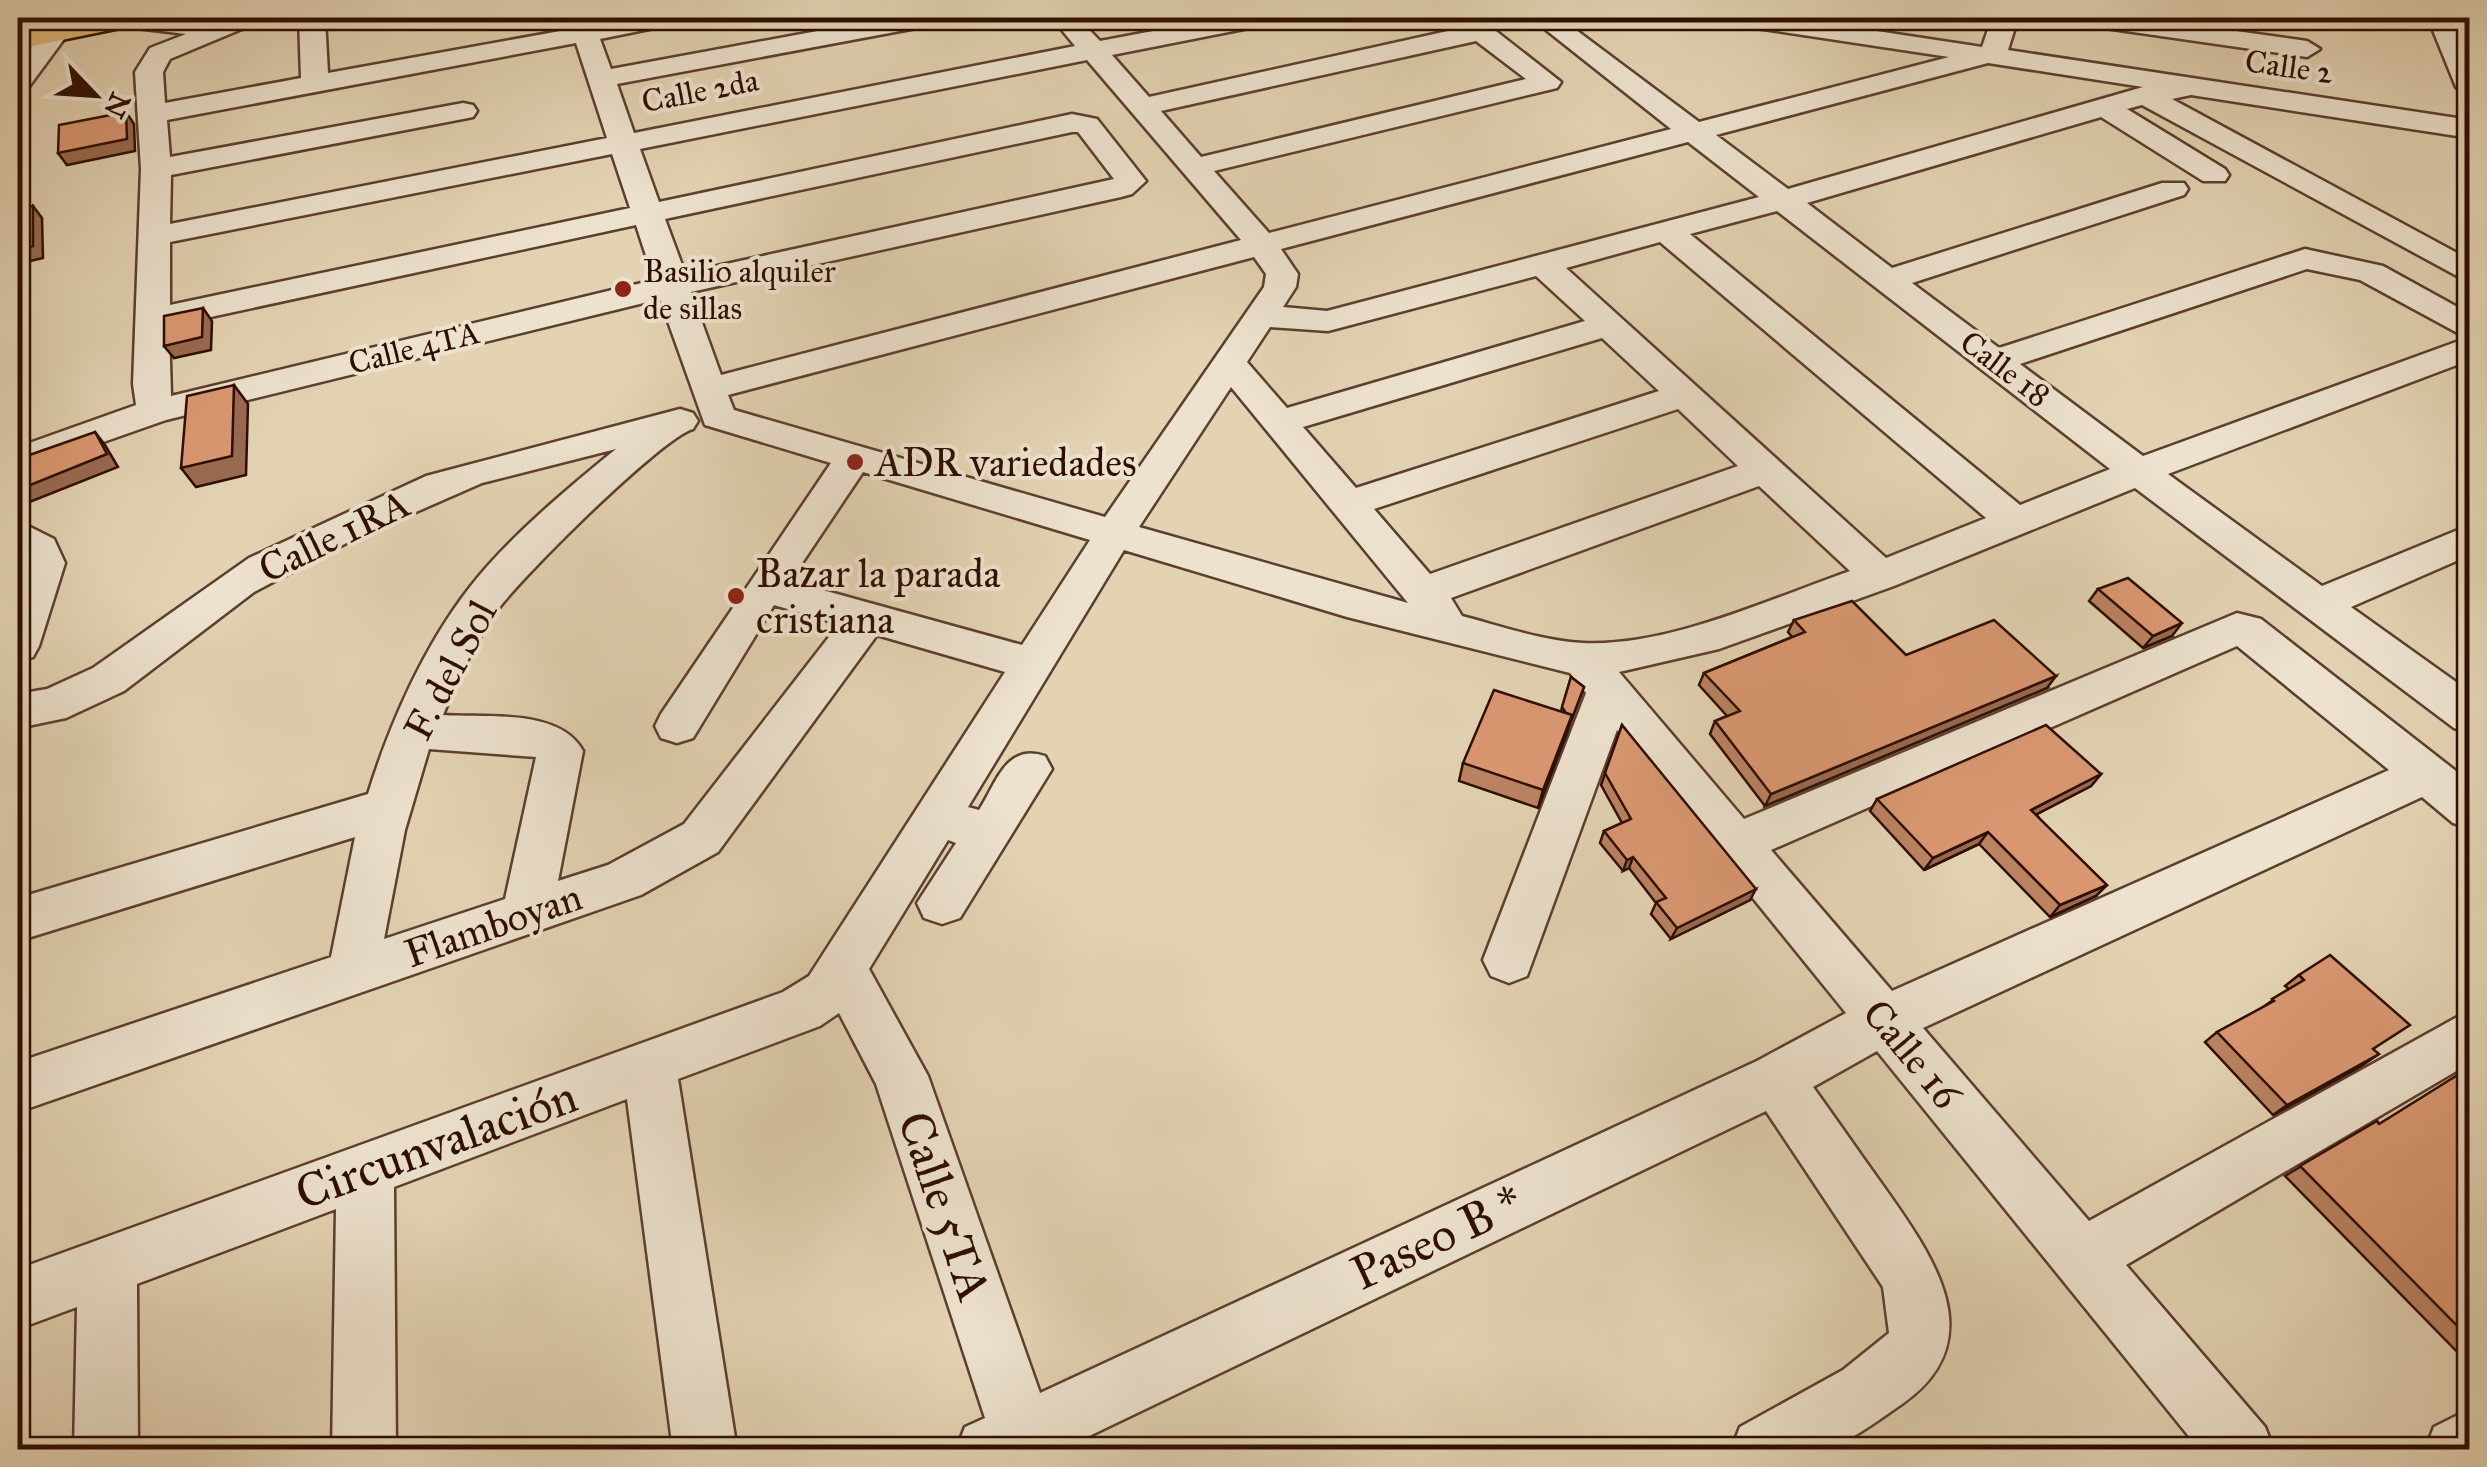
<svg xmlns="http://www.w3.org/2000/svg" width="2487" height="1467" viewBox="0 0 2487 1467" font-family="'IM FELL Great Primer',serif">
	<rect width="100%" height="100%" fill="#e3d3b3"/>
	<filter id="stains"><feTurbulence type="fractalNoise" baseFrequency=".002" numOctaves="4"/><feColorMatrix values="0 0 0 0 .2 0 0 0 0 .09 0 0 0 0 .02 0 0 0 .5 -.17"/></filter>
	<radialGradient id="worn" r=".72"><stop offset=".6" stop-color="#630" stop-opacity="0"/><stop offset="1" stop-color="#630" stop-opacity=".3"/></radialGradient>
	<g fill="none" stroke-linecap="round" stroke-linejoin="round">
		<defs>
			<g id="minor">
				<path d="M107 18C142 16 178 22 212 21 228 21 244 17 260 18L256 23 170 59 163 72 165 103 301 78 299 18H325L328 73 571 29 567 18H593L595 24 631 18H683L679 23 600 39 611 69 888 18H940L927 26 617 84 634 133 1075 46 1052 18H1078L1100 41 1222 18H1272L1259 26 1112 55 1149 97 1466 27 1462 18H1488L1492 28 1561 82 1557 88 1214 171 1269 233 1671 129 1531 18H1560L1699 122 1949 57 1743 26 1734 23 1730 18H1791L1982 47 1992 18H2018L2008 50 2470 120V138L2191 95 2172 99 2470 260V283L2142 105 2127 109 2225 169 2229 175 2225 181H2203L2101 117 1807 203 1892 268 2162 183H2184L2188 189 2184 195 1912 283 1999 348 2305 249 2383 266 2470 314V360L2168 474 2322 586 2470 525V555L2351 607 2470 692V733L2454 728 2135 488 1894 586 1719 649 1619 672 1744 819 2237 613 2261 619 2470 782V828L2453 823 2422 797 1923 1028 2089 1221 2470 1010V1063L2126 1265 2265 1427 2274 1450H2200L1877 1051 1813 1087C1837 1120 1860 1154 1884 1187 1932 1255 1994 1340 1902 1404 1880 1419 1855 1438 1830 1448 1809 1456 1756 1450 1731 1450L1740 1427 1843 1370 1889 1333 1883 1287 1766 1111 1060 1450H956L965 1427 985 1418 876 1084 839 1013 820 1026 678 1079 737 1450H673L627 1099 394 1187 396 1450H332L336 1209 137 1284 138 1450H74L77 1307 18 1329V1269L783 992 809 976 1005 672 877 635 718 852 641 895 18 1112V1062L331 957 355 837 18 941V898L368 794C390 723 424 646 470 587 508 538 567 489 616 449L482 483 352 540 254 592 124 691 66 718 18 728V694L47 689 93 668 249 558 426 476 680 409 693 413 698 421 693 429C662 437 518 580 496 612 474 644 457 680 443 715 485 718 560 708 583 751L558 881 608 865 684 824 839 624 774 605 693 738 677 743 661 738 655 726 661 714 831 463 705 425 660 299 166 420 18 472V447L136 405 133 384 141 169 135 72 150 48 186 34 120 26ZM1476 41 1526 79 1201 157 1161 111ZM576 43 607 138 170 224 171 175 463 119 473 117 477 111 473 105 463 103 170 157 167 120ZM1087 60 1241 240 721 375 691 292 1121 197 1132 194 1146 181 1097 119 1072 114 659 202 640 149ZM1988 63 2143 87 1788 189 1716 135ZM1072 132H1078L1114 179 685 273 665 219ZM1688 142 1759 197 1327 311 1283 307 1296 287 1298 274 1281 249ZM612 154 630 208 170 305V242ZM1777 211 2110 469 2020 505 1690 234ZM636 225 654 280 171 396 169 326ZM1660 242 1986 518 1886 558 1566 268ZM1254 257 1266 274 1264 287 1105 517 734 410 728 395ZM2307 269 2360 280 2467 338 2143 456 2020 364ZM1536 276 1585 321 1287 408 1247 362 1270 327 1328 331ZM1602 338 1659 391 1356 488 1303 427ZM1231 387 1408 603 1139 527ZM1678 409 1738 466 1430 574 1374 509ZM863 472 1090 540 1022 645 790 581ZM1759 486 1850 571C1770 599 1668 647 1583 643 1542 641 1501 626 1462 616L1451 598ZM1124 550 1347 617 1570 673 1586 693 1483 960 1491 976 1509 983 1527 976 1617 730 1846 1013 1757 1061 1040 1393 928 1076 869 969 948 840 956 843 917 903 924 918 942 924 960 918 1052 769 1045 756C1006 743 997 782 979 810L968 807ZM2237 646 2389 770 1892 991 1771 850ZM429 749 536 757 505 899 384 939 405 830Z"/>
				<polygon points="2078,18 2142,18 2307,41 2320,49 2307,57 2091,26"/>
				<polygon points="2428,18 2454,18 2470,54 2470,95 2456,87"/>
				<polygon points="57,23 70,31 28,88 18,90 18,64 48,25"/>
				<polygon points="18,521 54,539 65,563 39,646 33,657 18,662 18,585 25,563 18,553"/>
				<polygon points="2470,1409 2470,1450 2425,1450 2434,1427"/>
			</g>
			<polygon id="major" points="79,18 141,18 136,25 125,27 18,49 18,29"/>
		</defs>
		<!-- minor casing -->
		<use href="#minor" stroke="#5b3f2e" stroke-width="5"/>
		<!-- major casing -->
		<use href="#major" stroke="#2e0e01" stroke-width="5"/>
		<!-- minor -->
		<use href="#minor" fill="#ede2ce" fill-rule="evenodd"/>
		<!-- major -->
		<use href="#major" fill="#e2ba7a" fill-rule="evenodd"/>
	</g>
	<!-- wall -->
	<g fill="#bb8362" stroke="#2e0e01" stroke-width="2.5">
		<polygon points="2098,589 2172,636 2143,648 2089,601"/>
		<polygon points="1794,620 1906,655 2047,688 1765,806 1710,734 1715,721 1727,716 1699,685 1704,673 1792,637 1788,632"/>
		<polygon points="1571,677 1584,687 1538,808 1459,781 1463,763 1561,711"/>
		<polygon points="1622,725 1750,900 1671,939 1651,914 1656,903 1629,868 1623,871 1600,843 1604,831 1622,823 1601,785"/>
		<polygon points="2101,774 2091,786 2036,814 2096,896 2050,917 1979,844 1924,870 1870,811 1877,799"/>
		<polygon points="2299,975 2373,1050 2363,1065 2273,1115 2205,1042 2217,1032 2260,1009 2289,989 2285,986"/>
		<polygon points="2470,1073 2470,1365 2285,1176 2377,1121 2379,1124"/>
	</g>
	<!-- shaded-wall -->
	<g fill="#996a50" stroke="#2e0e01" stroke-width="2.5">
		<polygon points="18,44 23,52 18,58"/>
		<polygon points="126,112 134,124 135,151 67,165 58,153"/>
		<polygon points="33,206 42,218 43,258 18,264 18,250"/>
		<polygon points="203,308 212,321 211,350 174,358 164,346"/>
		<polygon points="234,385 248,404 246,475 196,487 181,468"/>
		<polygon points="95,432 105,445 118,467 27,503 18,494 18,490"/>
		<polygon points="2182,623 2172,636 2143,648 2153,636"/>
		<polygon points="2056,676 2047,688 1765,806 1771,794"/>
		<polygon points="1572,715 1567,733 1538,808 1543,790"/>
		<polygon points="2101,774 2091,786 2022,822 2031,810"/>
		<polygon points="1988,832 1979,844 1924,870 1933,858"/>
		<polygon points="1633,857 1629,868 1623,871 1627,860"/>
		<polygon points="2107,885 2096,896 2050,917 2060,905"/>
		<polygon points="1756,889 1750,900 1671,939 1677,928"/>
		<polygon points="2379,1054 2363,1065 2273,1115 2287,1105"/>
	</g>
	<!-- building -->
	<g fill="#da9872" stroke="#2e0e01" stroke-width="2.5">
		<polygon points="126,112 127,139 58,153 59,125"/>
		<polygon points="33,206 33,246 18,250 18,209"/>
		<polygon points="203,308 202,337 164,346 164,316"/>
		<polygon points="234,385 232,456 181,468 187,396"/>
		<polygon points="95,432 107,454 18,490 18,459"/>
		<polygon points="2128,578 2182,623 2153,636 2098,589"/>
		<polygon points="1852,601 1906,655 1994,620 2056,676 1771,794 1715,721 1740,711 1704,673 1805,632 1794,620"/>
		<polygon points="1571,677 1584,687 1571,721 1572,715 1566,713 1562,707"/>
		<polygon points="1494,690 1572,715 1543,790 1463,763"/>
		<polygon points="1622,725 1756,889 1677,928 1656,902 1666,898 1633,857 1627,860 1604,831 1631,819 1605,773"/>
		<polygon points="2046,725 2101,774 2031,810 2107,885 2060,905 1988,832 1933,858 1877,799"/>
		<polygon points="2330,955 2410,1025 2373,1049 2379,1054 2287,1105 2217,1032 2274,1001 2272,999 2304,980 2299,975"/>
		<polygon points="2464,1071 2468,1074 2470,1073 2470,1339 2300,1166 2377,1121 2379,1124"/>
	</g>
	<!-- markers -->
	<g fill="#8f2418" stroke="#ede2ce" stroke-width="4">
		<circle cx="623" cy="289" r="10"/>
		<circle cx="855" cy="462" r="10"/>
		<circle cx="736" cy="596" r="10"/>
	</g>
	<g text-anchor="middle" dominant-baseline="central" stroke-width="8" stroke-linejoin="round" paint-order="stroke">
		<!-- far-street labels -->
		<g font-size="32" fill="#2e0e01" stroke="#ede2ce">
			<text transform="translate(2289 67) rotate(8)">Calle 2</text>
			<text transform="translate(700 91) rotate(-11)">Calle 2da</text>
			<text transform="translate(414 348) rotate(-14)">Calle 4TA</text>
			<text transform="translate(2005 369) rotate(37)">Calle 18</text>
		</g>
		<!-- far-poi labels -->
		<g font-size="32" fill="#2e0e01" stroke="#ede2ce" text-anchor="start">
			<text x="643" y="271">Basilio alquiler<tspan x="643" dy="37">de sillas</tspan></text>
		</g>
		<!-- poi labels -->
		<g font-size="40" fill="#2e0e01" stroke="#ede2ce" text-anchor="start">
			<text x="875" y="462">ADR variedades</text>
			<text x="756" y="573">Bazar la parada<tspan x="756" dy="46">cristiana</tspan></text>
		</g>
		<!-- street labels -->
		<g font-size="40" fill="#2e0e01" stroke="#ede2ce">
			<text transform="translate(334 536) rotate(-26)">Calle 1RA</text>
			<text transform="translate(450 670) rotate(-62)">F. del Sol</text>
			<text transform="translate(493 925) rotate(-19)">Flamboyan</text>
			<text transform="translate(1912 1054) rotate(50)">Calle 16</text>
		</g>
		<!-- near-street labels -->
		<g font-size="48" fill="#2e0e01" stroke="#ede2ce">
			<text transform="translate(436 1144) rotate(-20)">Circunvalación</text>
			<text transform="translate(945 1206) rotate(71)">Calle 5TA</text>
			<text transform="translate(1437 1237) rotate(-25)">Paseo B *</text>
		</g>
	</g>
	<!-- margin -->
	<rect width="2487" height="1467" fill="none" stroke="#e3d3b3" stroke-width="60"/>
	<rect x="20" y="20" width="2447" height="1427" fill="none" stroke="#2e0e01" stroke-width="5"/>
	<rect x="30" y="30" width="2427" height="1407" fill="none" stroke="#2e0e01" stroke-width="2.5"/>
	<!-- north arrow -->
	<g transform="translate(95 95) rotate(115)" stroke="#ede2ce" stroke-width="8" paint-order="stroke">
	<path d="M0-8L18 38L0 25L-18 38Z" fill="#2e0e01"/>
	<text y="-15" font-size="28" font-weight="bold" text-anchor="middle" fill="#2e0e01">N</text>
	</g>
	<rect width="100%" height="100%" filter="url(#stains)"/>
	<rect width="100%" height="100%" fill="url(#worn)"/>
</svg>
